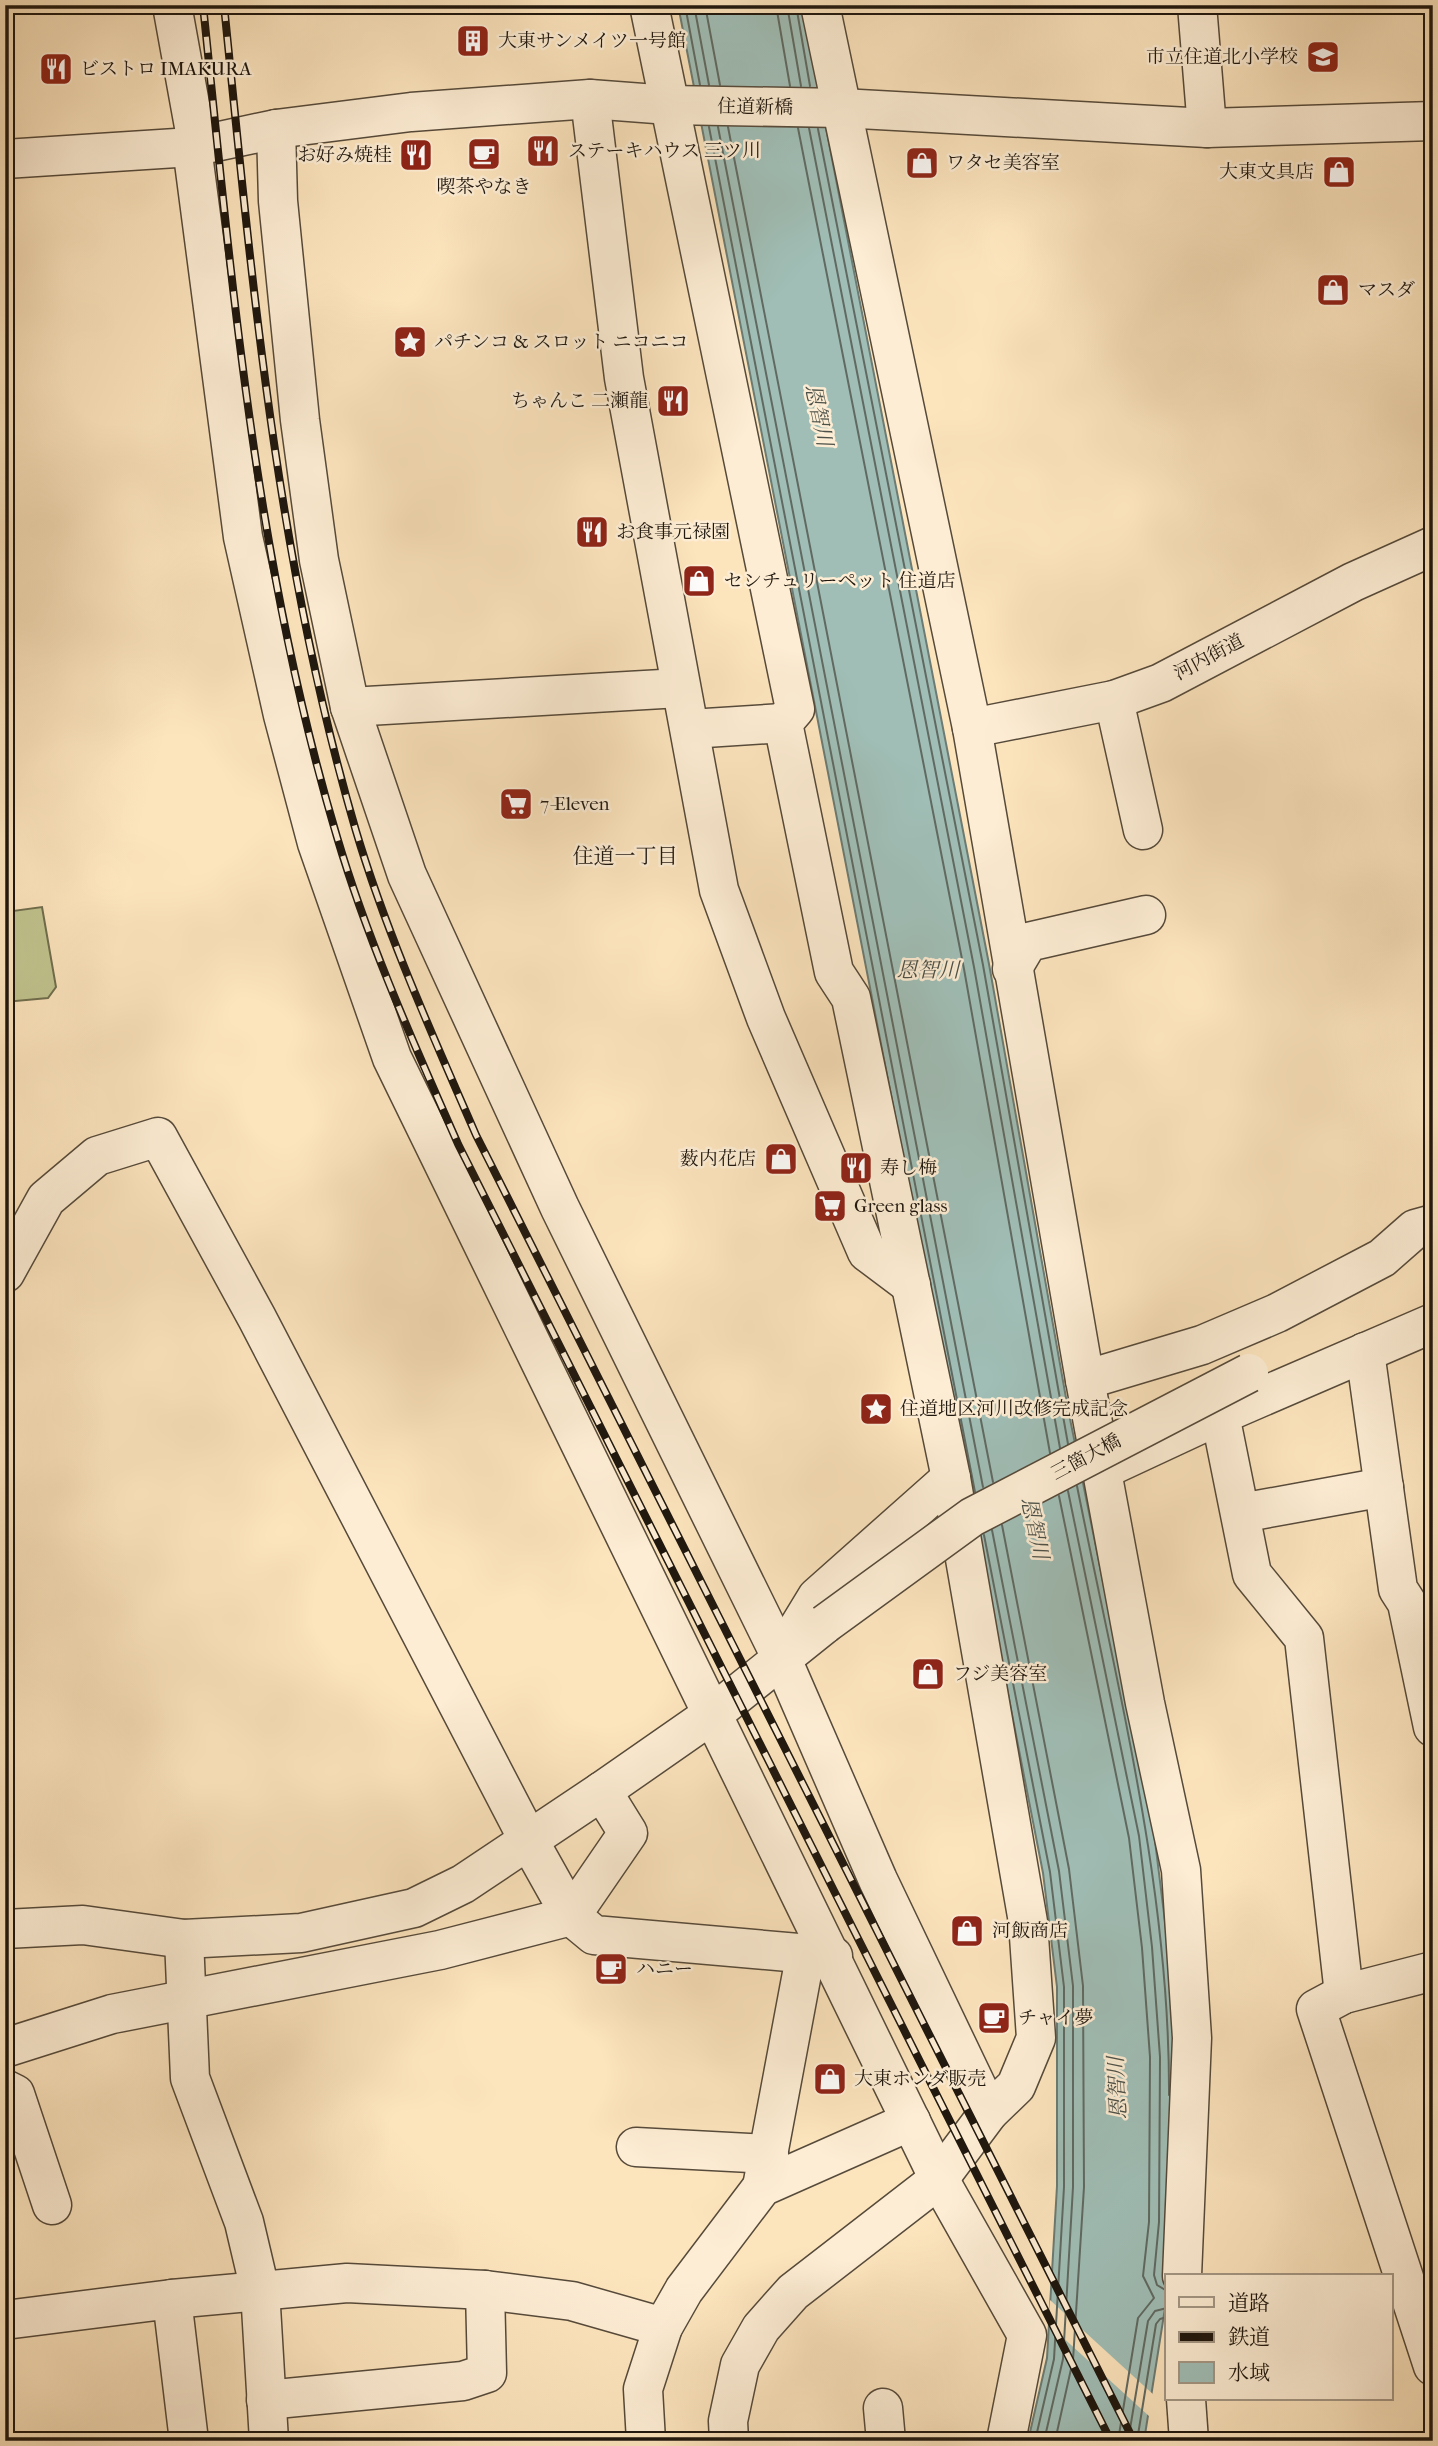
<svg xmlns="http://www.w3.org/2000/svg" width="1438" height="2446" viewBox="0 0 1438 2446" font-family="'IM FELL French Canon','Noto Serif JP',serif">
	<rect width="100%" height="100%" fill="#fce4bd"/>
	<filter id="stains"><feTurbulence type="fractalNoise" baseFrequency=".00286" numOctaves="4"/><feColorMatrix values="0 0 0 0 .2 0 0 0 0 .09 0 0 0 0 .02 0 0 0 .5 -.17"/></filter>
	<radialGradient id="worn" r=".72"><stop offset=".6" stop-color="#630" stop-opacity="0"/><stop offset="1" stop-color="#630" stop-opacity=".3"/></radialGradient>
	<!-- green -->
	<polygon fill="#c1c48f" stroke="#706e4e" stroke-width="2" points="42,907 56,987 48,998 5,1002 5,912"/>
	<!-- water -->
	<polygon fill="#a0beb6" stroke="#6c7b73" stroke-width="2" points="678,5 802,5 989,964 1068,1409 1154,1833 1168,1946 1176,2057 1166,2302 1144,2441 1028,2441 1047,2358 1057,2186 1057,1987 1043,1873"/>
	<!-- pier -->
	<polygon fill="#fce4bd" points="1050,2300 1155,2396 1150,2417 1048,2324"/>
	<g fill="none" stroke-linecap="round" stroke-linejoin="round">
		<!-- shore -->
		<g stroke="#606a62" stroke-width="2">
			<polyline points="685,5 700,85"/>
			<polyline points="694,5 709,85"/>
			<polyline points="705,5 720,85"/>
			<polyline points="776,5 790,86"/>
			<polyline points="787,5 801,86"/>
			<polyline points="796,5 810,86"/>
			<polyline points="709,127 975,1492"/>
			<polyline points="718,127 983,1487"/>
			<polyline points="728,127 993,1482"/>
			<polyline points="798,128 964,969 1050,1453"/>
			<polyline points="809,128 974,967 1060,1448"/>
			<polyline points="818,129 983,965 1068,1444"/>
			<path d="M1077 1486C1117 1687 1170 1889 1169 2095"/>
			<polyline points="1068,1491 1139,1836 1152,1947 1160,2057 1159,2222 1154,2275 1157,2285 1167,2291"/>
			<polyline points="1059,1496 1129,1838 1142,1948 1150,2057 1149,2222 1143,2276 1154,2298 1138,2318 1118,2441"/>
			<polyline points="1002,1525 1069,1869 1083,1986 1084,2187 1073,2360 1055,2441"/>
			<polyline points="992,1530 1059,1871 1073,1986 1073,2187 1063,2359 1044,2441"/>
			<polyline points="984,1535 1050,1872 1064,1987 1064,2187 1054,2359 1035,2441"/>
			<polyline points="1128,2441 1148,2321 1155,2311 1167,2308"/>
			<polyline points="1137,2441 1156,2324 1160,2319 1167,2317"/>
		</g>
		<defs>
			<g id="minor">
				<polyline points="172,5 195,132 192,147 243,537 283,715 317,843 392,1058 939,2179 1027,2335 1006,2441"/>
				<polyline points="649,5 795,709 783,723 834,972 851,998 951,1478 1028,1922 1036,2038 1016,2086 989,2112 939,2179 793,2292 761,2328 740,2365 728,2421 729,2441"/>
				<polyline points="820,5 972,728 1085,1380 1145,1703 1181,1870 1192,2038 1182,2276"/>
				<polyline points="1197,5 1207,128"/>
				<polyline points="590,99 624,378 719,890 766,1018 867,1252 911,1285"/>
				<polyline points="276,129 278,201 300,420 319,560 350,707 407,875 560,1208 781,1657 878,1880 989,2112"/>
				<polyline points="5,159 192,147 276,129 411,112 590,99 669,105 841,108 1207,128 1433,121"/>
				<polyline points="1114,700 1143,830"/>
				<polyline points="350,707 680,688"/>
				<polyline points="972,728 1114,700 1161,683 1353,582 1433,546"/>
				<polyline points="690,729 783,723"/>
				<polyline points="1012,969 1028,942 1146,915"/>
				<polyline points="5,1273 46,1199 97,1156 158,1137 257,1318 529,1841 571,1916 594,1935 833,1956"/>
				<polyline points="1365,1352 1398,1589 1407,1603 1433,1727"/>
				<polyline points="1085,1380 1202,1345 1277,1313 1382,1258 1415,1229 1433,1224"/>
				<polyline points="1220,1415 1252,1574 1304,1638 1344,1994"/>
				<polyline points="1102,1470 1220,1415 1433,1323"/>
				<polyline points="1241,1513 1384,1487"/>
				<polyline points="789,1643 817,1597 951,1478"/>
				<polyline points="5,1929 83,1925 184,1939 301,1933 414,1908 463,1884 602,1791 714,1713 825,1624"/>
				<polyline points="184,1939 190,2078 244,2222 260,2290 269,2441"/>
				<polyline points="1433,1971 1344,1994 1316,2009 1433,2366"/>
				<polyline points="5,2048 112,2014 440,1950 571,1916 628,1833 602,1791"/>
				<polyline points="5,2089 15,2094 52,2205"/>
				<polyline points="636,2147 769,2154"/>
				<polyline points="762,2187 806,1952"/>
				<polyline points="172,2299 347,2283 485,2290 572,2301 663,2327"/>
				<polyline points="5,2320 172,2299 189,2441"/>
				<polyline points="1186,2399 1189,2441"/>
				<polyline points="266,2400 463,2381 487,2373 485,2290"/>
				<polyline points="883,2408 886,2441"/>
				<polyline points="646,2441 643,2389 663,2327 684,2290 762,2187 911,2121"/>
			</g>
		</defs>
		<!-- minor casing -->
		<use href="#minor" stroke="#564a3a" stroke-width="41"/>
		<!-- minor -->
		<use href="#minor" stroke="#fdedd4" stroke-width="38"/>
		<defs>
			<g id="rail">
				<path d="M203 5C232 285 256 566 337 837 368 942 414 1044 458 1144L1111 2441"/>
				<path d="M224 5C252 283 277 562 356 831 387 935 433 1036 476 1135L1134 2441"/>
			</g>
		</defs>
		<!-- rail casing -->
		<use href="#rail" stroke="#1f170e" stroke-width="8"/>
		<!-- rail -->
		<use href="#rail" stroke="#fdedd4" stroke-width="5" stroke-dasharray="16" stroke-linecap="butt"/>
		<defs>
			<polyline id="minor-bridge" points="825,1624 972,1517 1249,1373"/>
		</defs>
		<!-- minor-bridge casing -->
		<use href="#minor-bridge" stroke="#564a3a" stroke-width="41" stroke-linecap="butt"/>
		<!-- minor-bridge -->
		<use href="#minor-bridge" stroke="#fdedd4" stroke-width="38"/>
	</g>
	<!-- icons -->
	<defs>
		<symbol id="building-square" viewBox="-11 -11 22 22"><rect x="-9" y="-9" width="18" height="18" rx="4" fill="#8f2418" stroke="#fdedd4"/><path d="M-4-6H4V6H1V3H-1V6H-4ZM-2.5-4.3h1.7v1.8h-1.7ZM.8-4.3h1.7v1.8H.8ZM-2.5-1h1.7V.8h-1.7ZM.8-1h1.7V.8H.8Z" fill="#fff"/></symbol>
		<symbol id="school-square" viewBox="-11 -11 22 22"><rect x="-9" y="-9" width="18" height="18" rx="4" fill="#8f2418" stroke="#fdedd4"/><path d="M0-5L7-2L0 1L-7-2ZM-4 1L0 2.5L4 1V4Q0 6-4 4Z" fill="#fff"/></symbol>
		<symbol id="restaurant-square" viewBox="-11 -11 22 22"><rect x="-9" y="-9" width="18" height="18" rx="4" fill="#8f2418" stroke="#fdedd4"/><path d="M-5-6h1v4h1v-4h1v4h1v-4h1v5L-1.5 .5V6h-2V.5L-5-1ZM5-6V6H3V1.5H1.5Q1.5-4 5-6Z" fill="#fff"/></symbol>
		<symbol id="cafe-square" viewBox="-11 -11 22 22"><rect x="-9" y="-9" width="18" height="18" rx="4" fill="#8f2418" stroke="#fdedd4"/><path d="M-5.5-4.5H6V0H3Q3 3.5 0 3.5H-2.5Q-5.5 3.5-5.5 0ZM3-3.2v2h1.7v-2ZM-6 4.5H4V6H-6Z" fill="#fff"/></symbol>
		<symbol id="shop-square" viewBox="-11 -11 22 22"><rect x="-9" y="-9" width="18" height="18" rx="4" fill="#8f2418" stroke="#fdedd4"/><path d="M-5-2.5h2.3a2.7 3.5 0 0 1 5.4 0H5L5.5 6h-11ZM-1.5-2.5h3a1.5 2.3 0 0 0-3 0Z" fill="#fff"/></symbol>
		<symbol id="sight-square" viewBox="-11 -11 22 22"><rect x="-9" y="-9" width="18" height="18" rx="4" fill="#8f2418" stroke="#fdedd4"/><path d="M0-6L1.8-2.2L6-1.7L2.9 1.2L3.7 5.4L0 3.3L-3.7 5.4L-2.9 1.2L-6-1.7L-1.8-2.2Z" fill="#fff"/></symbol>
		<symbol id="supermarket-square" viewBox="-11 -11 22 22"><rect x="-9" y="-9" width="18" height="18" rx="4" fill="#8f2418" stroke="#fdedd4"/><path d="M-6-5.5h2.5l.6 2H6L4.5 2H-2.5L-4.4-4H-6ZM-1.5 3.2a1.3 1.3 0 1 0 .1 0ZM3 3.2a1.3 1.3 0 1 0 .1 0Z" fill="#fff"/></symbol>
	</defs>
	<g fill-rule="evenodd">
		<use href="#building-square" x="454" y="22" width="38" height="38"/>
		<use href="#school-square" x="1304" y="38" width="38" height="38"/>
		<use href="#restaurant-square" x="37" y="50" width="38" height="38"/>
		<use href="#restaurant-square" x="524" y="132" width="38" height="38"/>
		<use href="#cafe-square" x="465" y="135" width="38" height="38"/>
		<use href="#restaurant-square" x="397" y="136" width="38" height="38"/>
		<use href="#shop-square" x="903" y="144" width="38" height="38"/>
		<use href="#shop-square" x="1320" y="153" width="38" height="38"/>
		<use href="#shop-square" x="1314" y="271" width="38" height="38"/>
		<use href="#sight-square" x="391" y="323" width="38" height="38"/>
		<use href="#restaurant-square" x="654" y="382" width="38" height="38"/>
		<use href="#restaurant-square" x="573" y="513" width="38" height="38"/>
		<use href="#shop-square" x="680" y="562" width="38" height="38"/>
		<use href="#supermarket-square" x="497" y="785" width="38" height="38"/>
		<use href="#shop-square" x="762" y="1140" width="38" height="38"/>
		<use href="#restaurant-square" x="837" y="1149" width="38" height="38"/>
		<use href="#supermarket-square" x="811" y="1187" width="38" height="38"/>
		<use href="#sight-square" x="857" y="1390" width="38" height="38"/>
		<use href="#shop-square" x="909" y="1655" width="38" height="38"/>
		<use href="#shop-square" x="948" y="1912" width="38" height="38"/>
		<use href="#cafe-square" x="592" y="1950" width="38" height="38"/>
		<use href="#cafe-square" x="975" y="1999" width="38" height="38"/>
		<use href="#shop-square" x="811" y="2060" width="38" height="38"/>
	</g>
	<g text-anchor="middle" dominant-baseline="central" stroke-width="5" stroke-linejoin="round" paint-order="stroke">
		<!-- poi labels -->
		<g font-size="19" fill="#1f170e" stroke="#fdedd4" text-anchor="start">
			<text x="498" y="41">大東サンメイツ一号館</text>
			<text x="1298" y="57" text-anchor="end">市立住道北小学校</text>
			<text x="80" y="69">ビストロ IMAKURA</text>
			<text x="568" y="151">ステーキハウス 三ツ川</text>
			<text x="392" y="155" text-anchor="end">お好み焼桂</text>
			<text x="946" y="163">ワタセ美容室</text>
			<text x="1314" y="172" text-anchor="end">大東文具店</text>
			<text x="484" y="187" text-anchor="middle">喫茶やなき</text>
			<text x="1358" y="290">マスダ</text>
			<text x="434" y="342">パチンコ &amp; スロット ニコニコ</text>
			<text x="648" y="401" text-anchor="end">ちゃんこ 二瀬龍</text>
			<text x="616" y="532">お食事元禄園</text>
			<text x="724" y="581">センチュリーペット 住道店</text>
			<text x="540" y="804">7-Eleven</text>
			<text x="756" y="1159" text-anchor="end">薮内花店</text>
			<text x="880" y="1168">寿し梅</text>
			<text x="854" y="1206">Green glass</text>
			<text x="900" y="1409">住道地区河川改修完成記念</text>
			<text x="953" y="1674">フジ美容室</text>
			<text x="992" y="1931">河飯商店</text>
			<text x="636" y="1969">ハニー</text>
			<text x="1018" y="2018">チャイ夢</text>
			<text x="854" y="2079">大東ホンダ販売</text>
		</g>
		<!-- street labels -->
		<g font-size="19" fill="#1f170e" stroke="#fdedd4">
			<text transform="translate(755 107) rotate(1)">住道新橋</text>
			<text transform="translate(1209 657) rotate(-28)">河内街道</text>
			<text transform="translate(1086 1457) rotate(-28)">三箇大橋</text>
		</g>
		<!-- water labels -->
		<g font-size="21" font-style="italic" fill="#4c5149" stroke="#fdedd4">
			<text transform="translate(819 415) rotate(78)">恩智川</text>
			<text x="928" y="970">恩智川</text>
			<text transform="translate(1035 1528) rotate(78)">恩智川</text>
			<text transform="translate(1117 2088) rotate(-93)">恩智川</text>
		</g>
		<!-- neighbourhood labels -->
		<g font-size="21" fill="#1f170e" stroke="#fdedd4">
			<text x="625" y="856">住道一丁目</text>
		</g>
	</g>
	<!-- margin -->
	<rect width="1438" height="2446" fill="none" stroke="#fce4bd" stroke-width="28"/>
	<rect x="7" y="7" width="1424" height="2432" fill="none" stroke="#1f170e" stroke-width="3.5"/>
	<rect x="14" y="14" width="1410" height="2418" fill="none" stroke="#1f170e" stroke-width="2"/>
	<!-- legend -->
	<rect x="1165" y="2274" width="228" height="126" fill="#fdedd4" stroke="#a49785" stroke-width="2"/>
	<rect x="1179" y="2297" width="35" height="10" fill="#fdedd4" stroke="#a49785" stroke-width="2"/>
	<text x="1228" y="2310" font-size="21" fill="#1f170e">道路</text>
	<rect x="1179" y="2332" width="35" height="10" fill="#1f170e" stroke="#a49785" stroke-width="2"/>
	<text x="1228" y="2344" font-size="21" fill="#1f170e">鉄道</text>
	<rect x="1179" y="2362" width="35" height="21" fill="#a0beb6" stroke="#a49785" stroke-width="2"/>
	<text x="1228" y="2380" font-size="21" fill="#1f170e">水域</text>
	<rect width="100%" height="100%" filter="url(#stains)"/>
	<rect width="100%" height="100%" fill="url(#worn)"/>
</svg>
